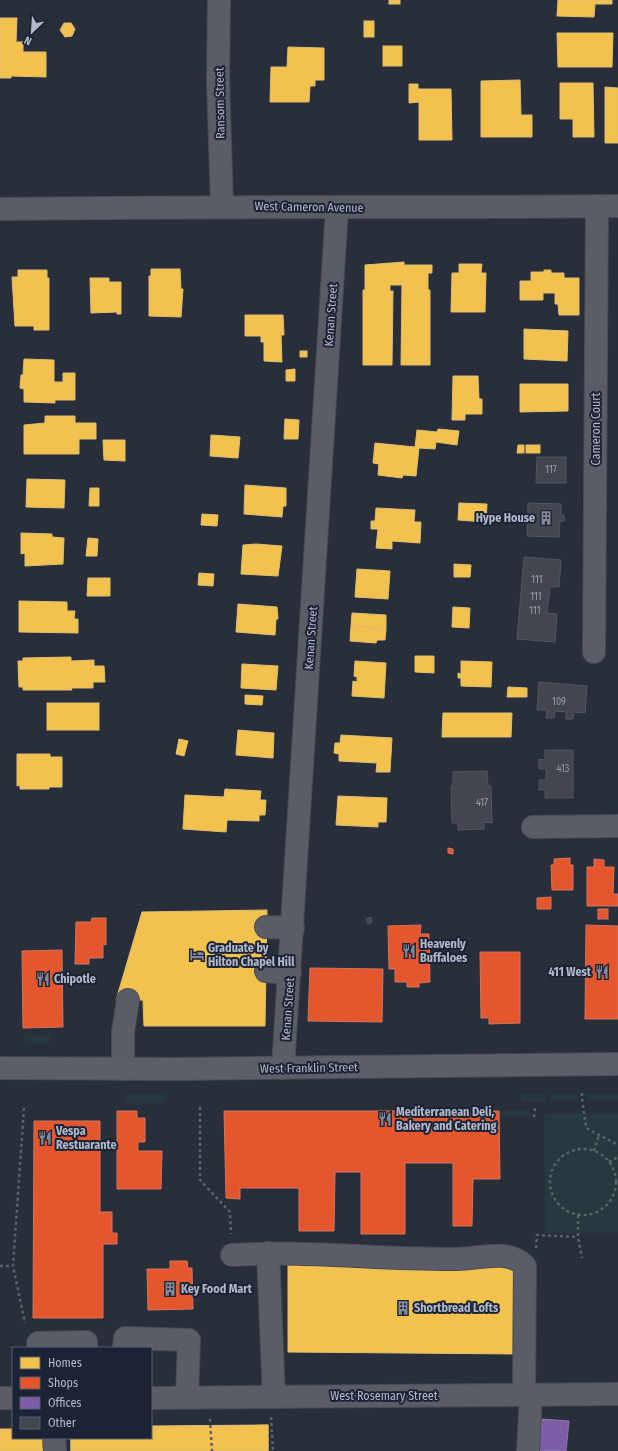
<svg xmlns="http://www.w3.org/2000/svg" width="618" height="1451" viewBox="0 0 618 1451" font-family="'Fira Sans Condensed',sans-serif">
	<rect width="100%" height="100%" fill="#292f3a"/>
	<!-- green -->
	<g fill="#26393f">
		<polygon points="25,1035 49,1035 50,1043 25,1043"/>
		<polygon points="126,1094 165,1094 166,1098 162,1103 126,1103"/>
		<polygon points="521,1094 545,1095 545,1101 521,1102"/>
		<rect x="551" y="1094" width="27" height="7"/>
		<rect x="586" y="1094" width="32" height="6"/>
		<polygon points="529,1110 533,1117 499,1115 499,1111"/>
		<polygon points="618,1113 618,1233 545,1233 544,1114"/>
	</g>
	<!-- homes -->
	<g fill="#f2c14e" stroke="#dfbf73">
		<rect x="389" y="0" width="11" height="4"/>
		<polygon points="558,0 612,0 612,4 595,4 594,17 557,16"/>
		<polygon points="0,18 17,18 16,42 23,42 23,52 46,52 46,77 11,76 11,78 0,78"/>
		<rect x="364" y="21" width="10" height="16"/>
		<polygon points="64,23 71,23 75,29 72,36 65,37 60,30"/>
		<polygon points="557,33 613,33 612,67 558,67"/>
		<rect x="383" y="46" width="19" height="20"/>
		<polygon points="288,47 324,48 324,80 315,80 315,86 310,86 309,102 270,102 271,67 287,67"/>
		<polygon points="520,80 521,115 532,115 532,137 481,137 481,81"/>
		<polygon points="560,83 593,83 594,137 573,137 573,119 560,119"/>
		<polygon points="409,84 418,84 418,89 451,89 452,140 419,140 419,102 409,103"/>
		<polygon points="605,87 618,88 618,143 605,143"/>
		<polygon points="404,262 404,265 432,265 432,273 428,273 428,290 430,290 430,365 401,365 402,285 390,285 390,291 393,291 392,365 363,365 363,290 365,290 365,265"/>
		<polygon points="459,264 482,264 481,273 486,273 485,312 451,312 452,273 459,273"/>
		<polygon points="151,269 180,269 181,289 183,289 181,317 149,316 149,276 151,276"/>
		<polygon points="18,270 47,270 47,278 49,278 49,330 34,330 34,326 15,326 12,277 18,277"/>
		<polygon points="544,270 551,270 551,273 564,273 564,278 579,278 579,315 559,315 558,304 555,304 555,293 543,293 543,300 520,300 520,281 531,281 531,272 544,272"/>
		<polygon points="90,278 109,278 109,282 121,282 121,314 117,314 117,312 91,313"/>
		<polygon points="245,315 283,315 284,335 281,335 282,362 264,361 264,342 261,342 261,336 245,336"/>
		<polygon points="524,329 568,331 567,361 524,359"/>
		<rect x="300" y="351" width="7" height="6"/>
		<polygon points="24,359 54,360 54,382 63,382 63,373 75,373 75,400 55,400 55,403 24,402 24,389 20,388 21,375 23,375"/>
		<polygon points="295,369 295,381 286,381 286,370"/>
		<polygon points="453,376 478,376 479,399 482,399 482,414 465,414 465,420 452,420"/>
		<polygon points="520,384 568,384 568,411 520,412"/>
		<polygon points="45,416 75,416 75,423 96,423 96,439 79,439 79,454 24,454 24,425 45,423"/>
		<polygon points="285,419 299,420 298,439 284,439"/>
		<polygon points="438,429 459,431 457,445 436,442 435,449 419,448 416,476 403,475 402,478 378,475 379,464 373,463 375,443 415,447 417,430 437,432"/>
		<polygon points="211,435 240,437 238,458 210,456"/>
		<polygon points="103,440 125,440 125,461 104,460"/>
		<polygon points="518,445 524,445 524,453 517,453"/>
		<rect x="526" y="445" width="14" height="8"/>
		<polygon points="27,479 65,480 64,508 26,507"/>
		<polygon points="245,485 286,488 286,506 283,506 282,517 244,514"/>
		<polygon points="90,488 99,488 99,506 89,506"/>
		<polygon points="459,503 487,504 486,522 458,520"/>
		<polygon points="376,508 415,510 414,522 421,522 420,543 392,541 392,549 376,548 378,529 371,529 371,521 375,521"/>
		<polygon points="202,514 218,515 217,526 201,525"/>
		<polygon points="21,533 52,534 52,537 64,538 63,564 25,566 25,553 21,554"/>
		<polygon points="88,538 98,539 97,556 86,556"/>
		<polygon points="256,544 282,546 278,576 241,574 243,545"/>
		<polygon points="454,564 471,565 470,577 454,577"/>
		<polygon points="357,569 390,571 388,599 355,597"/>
		<polygon points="199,573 214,574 213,586 198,585"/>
		<polygon points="88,578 110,578 110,596 87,596"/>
		<polygon points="19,601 67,602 67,611 75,611 74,619 78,619 78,633 19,632"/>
		<polygon points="238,604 277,607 278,619 276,619 275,635 236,632"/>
		<polygon points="453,607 470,608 469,628 452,627"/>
		<polygon points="352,613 386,615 386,629 351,626"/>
		<polygon points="351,626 386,629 385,640 377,640 376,643 350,641"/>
		<polygon points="415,656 434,656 434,673 415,672"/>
		<polygon points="71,657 71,661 94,660 94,666 104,666 105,682 93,682 93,688 71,688 72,690 23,690 23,687 19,687 18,661 23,661 23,658"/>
		<polygon points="355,661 386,663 384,698 352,696 353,681 357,682 357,677 354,676"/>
		<polygon points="461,661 492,662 491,687 461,686 461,678 458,678 458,673 461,674"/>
		<polygon points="242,664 278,666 276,690 241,688"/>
		<polygon points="508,687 527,688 527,697 507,697"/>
		<polygon points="245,695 263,696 262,705 245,704"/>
		<rect x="47" y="703" width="52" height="27"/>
		<polygon points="443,713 512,713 511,737 442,737"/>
		<polygon points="238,730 274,733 273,758 236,755"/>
		<polygon points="341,735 392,738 390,772 376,772 377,763 339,761 339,754 334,753 335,743 340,743"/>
		<polygon points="179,739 188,741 184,756 176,754"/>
		<polygon points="17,754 50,754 50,757 62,757 62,787 49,787 49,789 20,789 20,785 17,786"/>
		<polygon points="225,789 261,791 260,800 266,800 265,815 259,815 259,821 227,820 226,832 183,829 185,795 224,797"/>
		<polygon points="338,796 387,798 386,822 378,822 378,827 336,825"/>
		<polygon points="267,910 265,1026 144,1026 143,1000 116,1000 142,912"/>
		<polygon points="288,1263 518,1264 518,1354 288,1352"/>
		<polygon points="268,1425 268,1451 71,1451 71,1438 151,1438 151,1426"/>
		<polygon points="268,1425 268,1451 71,1451 71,1438 151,1438 151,1429"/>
		<polygon points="0,1429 13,1429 13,1438 44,1438 44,1451 0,1451"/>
	</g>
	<!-- shops -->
	<g fill="#e4572e" stroke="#d5745d">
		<polygon points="448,848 453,849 453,854 448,853"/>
		<polygon points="570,858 570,865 573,865 573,890 552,890 551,865 554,865 554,859"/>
		<polygon points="594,859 604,860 604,867 614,867 613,894 618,894 618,906 587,906 587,867 594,867"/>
		<polygon points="551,897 551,909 537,909 537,898"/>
		<rect x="598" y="909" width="10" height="10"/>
		<polygon points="92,918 106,918 106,945 103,944 103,958 89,958 89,964 75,964 76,922 91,922"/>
		<polygon points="421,925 420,934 429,934 430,982 419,983 419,987 407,987 407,982 395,982 395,969 389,969 388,926"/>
		<polygon points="586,925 618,926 618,1019 585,1019"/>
		<polygon points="62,950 63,1027 23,1028 22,951"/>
		<polygon points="480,952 520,952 520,1023 489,1024 489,1018 481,1018"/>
		<polygon points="310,968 383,969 382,1022 308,1021"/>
		<polygon points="117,1111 137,1111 137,1118 145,1118 145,1142 138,1142 138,1151 162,1151 161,1189 117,1189"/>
		<polygon points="224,1111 499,1111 500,1179 473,1179 472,1226 453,1226 453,1163 405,1163 405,1234 361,1234 361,1172 335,1172 334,1231 299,1231 299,1188 240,1188 240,1199 226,1198"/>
		<polygon points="34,1121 100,1121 100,1212 112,1212 112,1233 117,1233 117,1244 103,1244 103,1318 33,1318"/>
		<polygon points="170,1261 187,1261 188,1268 192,1268 193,1309 148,1310 147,1269 170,1269"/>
	</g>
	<!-- offices -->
	<polygon fill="#7b5ea7" stroke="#8c79b2" points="542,1419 569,1421 566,1451 539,1451"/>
	<!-- building -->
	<g fill="#41464f" stroke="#515660">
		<polygon points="537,457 566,457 566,483 536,483"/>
		<polygon points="528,503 561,504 561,515 564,515 564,521 560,521 559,537 527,536"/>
		<polygon points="524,557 561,560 559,587 550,587 547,613 557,614 555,642 517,639"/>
		<polygon points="539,682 587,686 585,713 574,712 573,719 566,719 566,712 555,711 554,718 546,718 547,710 537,710"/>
		<polygon points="545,750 573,750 573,798 545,798 545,790 539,790 539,780 546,780 546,769 539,769 539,759 545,760"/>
		<polygon points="487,771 488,786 491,786 492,823 484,822 484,829 458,830 458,823 452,823 451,786 453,785 453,772"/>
		<polygon points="371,917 372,922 368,924 366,919"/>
	</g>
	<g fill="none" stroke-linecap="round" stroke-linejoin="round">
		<defs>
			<g id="minor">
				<polyline points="219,0 218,80 222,206"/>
				<path d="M0 209C206 206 412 208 618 206"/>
				<polyline points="594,652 597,206"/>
				<polyline points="533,827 618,826"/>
				<polyline points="266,927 293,928"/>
				<polyline points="266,971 290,973"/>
				<polyline points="283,1068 337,208"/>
				<polyline points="123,1069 123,1032 128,1000"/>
				<polyline points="268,1253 274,1397"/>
				<path d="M232 1255C307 1250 382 1260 458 1259 478 1259 509 1248 525 1266L524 1395"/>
				<polyline points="38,1343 86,1342 86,1348"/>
				<polyline points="124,1348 125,1338 189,1340 187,1397"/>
				<polyline points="0,1398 13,1398"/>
				<polyline points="151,1398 618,1394"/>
				<polyline points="54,1438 55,1451"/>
				<polyline points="528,1451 531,1395"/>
			</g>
			<polyline id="major" points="0,1068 176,1069 618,1064"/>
		</defs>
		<!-- minor casing -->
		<use href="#minor" stroke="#484b54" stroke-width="24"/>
		<!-- major casing -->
		<use href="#major" stroke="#474b55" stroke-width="24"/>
		<!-- path -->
		<g stroke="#5d616a" stroke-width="2.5" stroke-dasharray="3 3" stroke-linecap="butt">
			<path d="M582 1093C582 1105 585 1116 586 1128L618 1145"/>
			<polyline points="200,1107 200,1180 230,1212 231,1234"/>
			<polyline points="24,1108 13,1266 25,1323"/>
			<polyline points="534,1117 535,1107"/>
			<circle cx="583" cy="1182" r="33"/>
			<polyline points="594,1151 599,1135"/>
			<polyline points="609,1162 618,1157"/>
			<polyline points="578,1215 578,1237 582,1258"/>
			<polyline points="536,1248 537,1235 578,1237"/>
			<polyline points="0,1266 13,1266"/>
			<polyline points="271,1417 273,1451"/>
			<polyline points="210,1419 212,1451"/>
		</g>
		<!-- minor -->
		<use href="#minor" stroke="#5a5d66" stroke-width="22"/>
		<!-- major -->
		<use href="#major" stroke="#5c5f68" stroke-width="22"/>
	</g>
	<!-- icons -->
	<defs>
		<symbol id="building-bare" viewBox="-9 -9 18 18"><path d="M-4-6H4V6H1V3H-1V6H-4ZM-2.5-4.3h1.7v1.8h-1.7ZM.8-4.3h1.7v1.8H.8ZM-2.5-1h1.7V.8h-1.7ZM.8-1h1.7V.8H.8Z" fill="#838998" stroke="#1c2334" stroke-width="2.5" paint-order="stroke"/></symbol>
		<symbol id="restaurant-bare" viewBox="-9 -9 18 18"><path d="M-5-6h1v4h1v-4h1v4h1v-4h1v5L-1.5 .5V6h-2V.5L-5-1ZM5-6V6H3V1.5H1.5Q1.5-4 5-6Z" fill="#838998" stroke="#1c2334" stroke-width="2.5" paint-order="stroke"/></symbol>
		<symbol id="hotel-bare" viewBox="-9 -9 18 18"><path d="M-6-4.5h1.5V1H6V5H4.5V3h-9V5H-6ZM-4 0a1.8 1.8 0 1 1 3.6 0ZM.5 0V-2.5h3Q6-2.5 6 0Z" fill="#838998" stroke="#1c2334" stroke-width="2.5" paint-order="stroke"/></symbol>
	</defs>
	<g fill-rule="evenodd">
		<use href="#building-bare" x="536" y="508" width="20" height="20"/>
		<use href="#restaurant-bare" x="399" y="941" width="20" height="20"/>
		<use href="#hotel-bare" x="187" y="945" width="20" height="20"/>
		<use href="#restaurant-bare" x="592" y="962" width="20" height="20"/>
		<use href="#restaurant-bare" x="33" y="969" width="20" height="20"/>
		<use href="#restaurant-bare" x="375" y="1109" width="20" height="20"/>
		<use href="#restaurant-bare" x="35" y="1128" width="20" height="20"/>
		<use href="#building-bare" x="160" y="1279" width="20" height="20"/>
		<use href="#building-bare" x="393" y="1298" width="20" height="20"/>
	</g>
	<g text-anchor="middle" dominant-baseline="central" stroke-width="4" stroke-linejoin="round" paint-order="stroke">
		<!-- number labels -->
		<g font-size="10" fill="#969cab">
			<text x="551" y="470">117</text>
			<text x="537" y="580">111</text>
			<text x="536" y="597">111</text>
			<text x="535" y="611">111</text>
			<text x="559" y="702">109</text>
			<text x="563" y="769">413</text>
			<text x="482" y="803">417</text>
		</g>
		<!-- street labels -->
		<g font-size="12" fill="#b3b9ca" stroke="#1c2334">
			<text transform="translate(220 103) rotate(-91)">Ransom Street</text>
			<text transform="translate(309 207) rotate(1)">West Cameron Avenue</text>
			<text transform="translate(331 315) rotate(-86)">Kenan Street</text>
			<text transform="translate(596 429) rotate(-90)">Cameron Court</text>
			<text transform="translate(311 638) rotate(-86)">Kenan Street</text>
			<text transform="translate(288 1009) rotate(-86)">Kenan Street</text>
			<text transform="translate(309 1068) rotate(-1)">West Franklin Street</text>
			<text x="384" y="1396">West Rosemary Street</text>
		</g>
		<!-- poi labels -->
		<g font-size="12" font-weight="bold" fill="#b3b9ca" stroke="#1c2334" text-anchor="start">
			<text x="535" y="518" text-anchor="end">Hype House</text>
			<text x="420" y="944">Heavenly<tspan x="420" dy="14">Buffaloes</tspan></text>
			<text x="208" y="948">Graduate by<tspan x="208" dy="14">Hilton Chapel Hill</tspan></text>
			<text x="591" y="972" text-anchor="end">411 West</text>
			<text x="54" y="979">Chipotle</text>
			<text x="396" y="1112">Mediterranean Deli,<tspan x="396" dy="14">Bakery and Catering</tspan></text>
			<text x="56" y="1131">Vespa<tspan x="56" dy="14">Restuarante</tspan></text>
			<text x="181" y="1289">Key Food Mart</text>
			<text x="414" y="1308">Shortbread Lofts</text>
		</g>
	</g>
	<!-- legend -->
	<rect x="12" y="1347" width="140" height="92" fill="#1c2334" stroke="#585f70"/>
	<rect x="20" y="1357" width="20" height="12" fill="#f2c14e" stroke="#585f70"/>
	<text x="48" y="1367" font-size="12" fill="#b3b9ca">Homes</text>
	<rect x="20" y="1377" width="20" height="12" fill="#e4572e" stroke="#585f70"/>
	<text x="48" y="1387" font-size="12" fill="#b3b9ca">Shops</text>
	<rect x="20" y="1397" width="20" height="12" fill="#7b5ea7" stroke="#585f70"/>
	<text x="48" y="1407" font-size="12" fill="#b3b9ca">Offices</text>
	<rect x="20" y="1417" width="20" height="12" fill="#41464f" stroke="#585f70"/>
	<text x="48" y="1427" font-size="12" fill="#b3b9ca">Other</text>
	<!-- north arrow -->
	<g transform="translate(32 32) rotate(205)" stroke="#1c2334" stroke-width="3" paint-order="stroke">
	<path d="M0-3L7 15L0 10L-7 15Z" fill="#b3b9ca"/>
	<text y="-6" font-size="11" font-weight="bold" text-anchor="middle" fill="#b3b9ca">N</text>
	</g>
</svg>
